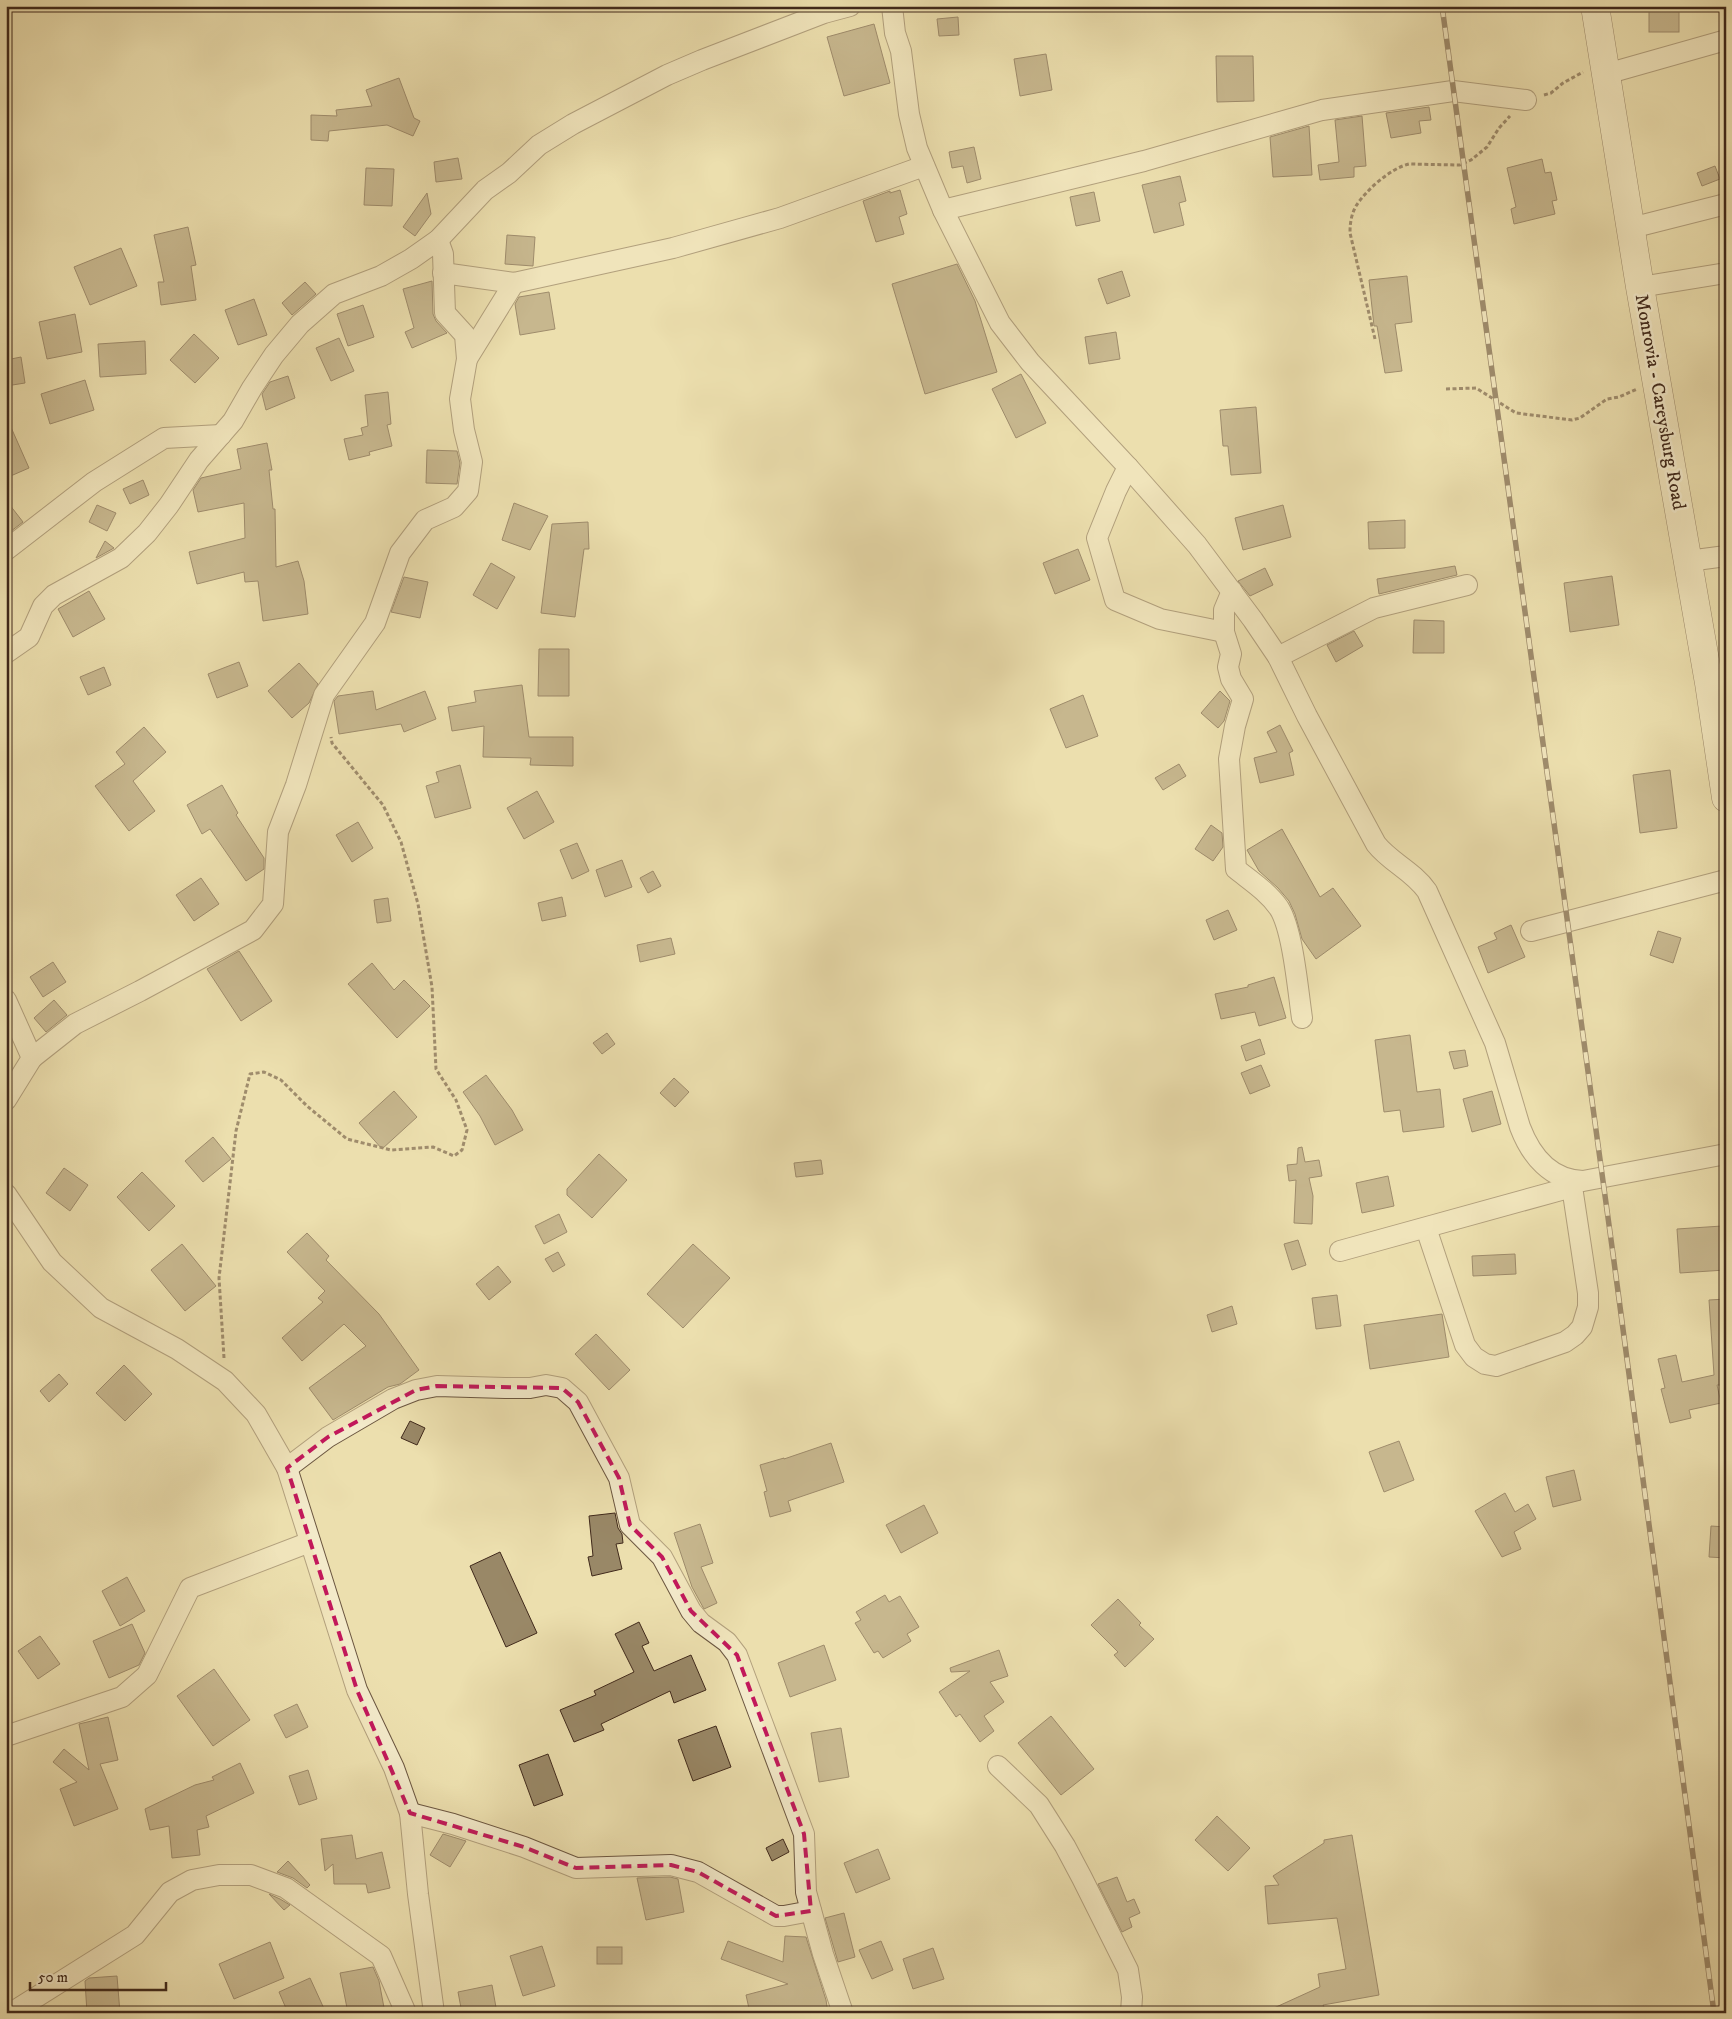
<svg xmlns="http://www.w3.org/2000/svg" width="1732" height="2019" viewBox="0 0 1732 2019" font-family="'IM FELL DW Pica',serif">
	<rect width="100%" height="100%" fill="#ecdfae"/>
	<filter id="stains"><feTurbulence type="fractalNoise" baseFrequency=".004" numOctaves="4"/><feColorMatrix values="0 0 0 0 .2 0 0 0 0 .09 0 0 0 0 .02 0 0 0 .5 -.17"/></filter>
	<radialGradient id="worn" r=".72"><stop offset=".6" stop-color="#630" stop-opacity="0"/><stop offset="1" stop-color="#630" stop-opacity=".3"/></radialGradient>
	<!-- building -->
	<g fill="#998867" stroke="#40291b">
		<rect x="1649" y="6" width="30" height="26"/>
		<polygon points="958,17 959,35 939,36 937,19"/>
		<polygon points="874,24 890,83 844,96 827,37"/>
		<polygon points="1046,54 1052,90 1020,96 1014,59"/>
		<polygon points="1216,56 1253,56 1254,101 1217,102"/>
		<polygon points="399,78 414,118 420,121 413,136 387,125 329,131 328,141 311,140 311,115 337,116 336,110 372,106 366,90"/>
		<polygon points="1429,107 1431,120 1419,121 1421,133 1391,138 1386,113"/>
		<polygon points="1362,116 1366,166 1354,167 1354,177 1320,180 1318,165 1339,162 1335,120"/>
		<polygon points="1309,126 1312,175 1273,177 1270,137"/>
		<polygon points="974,147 981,179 967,183 963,166 952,168 949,152"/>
		<polygon points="458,158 462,179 436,182 434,162"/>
		<polygon points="1542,159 1545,173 1551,172 1557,200 1552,201 1555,214 1514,224 1511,209 1516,207 1507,168"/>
		<polygon points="1715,166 1720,179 1702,186 1697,173"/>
		<polygon points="366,168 394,169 392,206 364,205"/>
		<polygon points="1180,176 1186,201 1179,203 1184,225 1154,233 1142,185"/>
		<polygon points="900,190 907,214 899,217 904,234 876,242 863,201 890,191 890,193"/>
		<polygon points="1094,192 1100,221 1076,226 1070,197"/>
		<polygon points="427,193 431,214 415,236 403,227"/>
		<polygon points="188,227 196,265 191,266 196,300 161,305 158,282 164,282 154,235"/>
		<polygon points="507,235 535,237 533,266 505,264"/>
		<polygon points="121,248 137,286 90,305 74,267"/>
		<polygon points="957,264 975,301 997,372 925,394 892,284"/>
		<polygon points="1122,271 1130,296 1107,304 1098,279"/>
		<polygon points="1407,276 1412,322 1395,324 1402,371 1385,373 1377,326 1374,326 1369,280"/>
		<polygon points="432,281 433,314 436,321 447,333 412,348 405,332 414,328 403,289"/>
		<polygon points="305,282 316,294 292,315 282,303"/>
		<polygon points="549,292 555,329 520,335 515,304 519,297"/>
		<polygon points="254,299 267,335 238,345 225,310"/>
		<polygon points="363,305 374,337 348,346 337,314"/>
		<polygon points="75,314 82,352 47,359 39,322"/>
		<polygon points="1116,332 1120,359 1089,364 1085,337"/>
		<polygon points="194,334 219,358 195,383 170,360"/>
		<polygon points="339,338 354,371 331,381 316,348"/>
		<polygon points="145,341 146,374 100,377 98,344"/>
		<polygon points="21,357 25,383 6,386 6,360"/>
		<polygon points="1021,374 1046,423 1016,438 992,389"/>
		<polygon points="288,376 295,398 266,410 262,394 270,382"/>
		<polygon points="85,380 94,410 50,424 41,394"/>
		<polygon points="388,392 391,424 387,425 392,446 369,452 370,455 349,460 344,439 363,435 361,428 368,426 365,395"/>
		<polygon points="1256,407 1261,473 1231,475 1228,446 1223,446 1220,410"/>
		<polygon points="6,416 29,468 6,478"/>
		<polygon points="267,443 272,470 269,470 273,509 275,509 276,567 298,561 304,581 308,614 263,621 258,581 245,582 244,572 197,584 189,552 245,538 244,503 198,512 193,490 201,478 241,469 237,449"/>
		<polygon points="427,450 457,451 460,463 457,484 426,483"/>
		<polygon points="143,480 149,495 130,504 123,489"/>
		<polygon points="6,500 23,522 6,535"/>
		<polygon points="514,503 548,516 530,550 502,540"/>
		<polygon points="97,505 116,513 107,531 89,522"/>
		<polygon points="1283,505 1291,537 1243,550 1235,518"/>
		<polygon points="1405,520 1405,548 1369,549 1368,522"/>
		<polygon points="588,522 589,549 584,549 575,617 541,613 552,524"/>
		<polygon points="105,541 114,548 96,558"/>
		<polygon points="1078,549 1090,580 1055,594 1043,563"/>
		<polygon points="491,563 515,577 497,609 473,595"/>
		<polygon points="1455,566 1457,575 1379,594 1377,579"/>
		<polygon points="1265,568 1273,585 1250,596 1238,581"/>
		<polygon points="1612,576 1619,625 1570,632 1564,583"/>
		<polygon points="404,577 428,582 420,618 391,612"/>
		<polygon points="89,591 105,619 73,637 58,609"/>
		<polygon points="1414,620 1444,621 1444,653 1413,653"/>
		<polygon points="1354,631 1363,646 1336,662 1327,645"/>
		<polygon points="539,649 569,649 569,696 538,696"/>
		<polygon points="239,662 248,686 217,698 208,674"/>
		<polygon points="299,663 318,684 309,703 292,718 268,691"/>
		<polygon points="104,667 111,685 88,695 80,677"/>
		<polygon points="522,685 529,737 573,737 573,766 530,765 531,758 483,757 484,726 452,731 448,707 476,702 474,691"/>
		<polygon points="373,691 376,710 425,691 436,719 404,732 401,724 339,734 334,701 338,696"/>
		<polygon points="1220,691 1230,701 1224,721 1218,728 1201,713"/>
		<polygon points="1083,695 1098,736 1066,748 1050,709"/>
		<polygon points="1280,725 1293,751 1289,753 1294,775 1260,783 1254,758 1277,752 1267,732"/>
		<polygon points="144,727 166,752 133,781 155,811 129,831 95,786 125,764 116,752"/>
		<polygon points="1179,764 1186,776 1163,790 1155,778"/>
		<polygon points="460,765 471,808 435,818 426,786 439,782 436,772"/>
		<polygon points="1670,770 1677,828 1640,833 1633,775"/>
		<polygon points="222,785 238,813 236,815 264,858 264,869 246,881 210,829 202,834 187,805"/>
		<polygon points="537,791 554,822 524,839 507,808"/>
		<polygon points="358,822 373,848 352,862 336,835"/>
		<polygon points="1211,825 1222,833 1223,847 1213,861 1195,849"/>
		<polygon points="1282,829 1320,897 1333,888 1361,926 1316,959 1302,939 1295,914 1289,901 1278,888 1259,871 1247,850"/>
		<polygon points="577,843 589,871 572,879 560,850"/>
		<polygon points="622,860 632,887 605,897 596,870"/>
		<polygon points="653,871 661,886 648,893 640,878"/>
		<polygon points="201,878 219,904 194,921 176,895"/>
		<polygon points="562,897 566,916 542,921 538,903"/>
		<polygon points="388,898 391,921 377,923 374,900"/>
		<polygon points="1228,910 1237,930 1214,940 1206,920"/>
		<polygon points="1511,925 1525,957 1488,973 1478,947 1497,939 1494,933"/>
		<polygon points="1658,931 1681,938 1673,963 1650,955"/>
		<polygon points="671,938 675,954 640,962 637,945"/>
		<polygon points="239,951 272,1001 241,1021 207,969"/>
		<polygon points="53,962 66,982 43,997 30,977"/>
		<polygon points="372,963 394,990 404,980 430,1006 397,1038 348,984"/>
		<polygon points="1274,977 1286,1018 1259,1026 1255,1012 1221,1019 1215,994 1248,987 1248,985"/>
		<polygon points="54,1000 67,1015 46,1032 34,1018"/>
		<polygon points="607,1033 615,1044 602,1054 593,1043"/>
		<polygon points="1410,1035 1417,1092 1440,1089 1444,1127 1403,1132 1400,1110 1384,1112 1375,1040"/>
		<polygon points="1260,1039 1265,1054 1246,1061 1241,1046"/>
		<polygon points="1465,1050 1468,1066 1454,1069 1449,1052"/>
		<polygon points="1261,1065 1270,1086 1250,1094 1241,1073"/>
		<polygon points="486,1075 512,1110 523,1130 495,1145 480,1116 463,1092"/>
		<polygon points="674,1078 689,1092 675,1107 660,1093"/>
		<polygon points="394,1091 417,1117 382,1149 359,1123"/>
		<polygon points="1492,1091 1501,1124 1472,1132 1463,1099"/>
		<polygon points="213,1137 231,1159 203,1182 185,1161"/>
		<polygon points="1302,1147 1305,1162 1319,1160 1322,1176 1309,1178 1313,1196 1312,1224 1294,1223 1296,1180 1289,1181 1287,1165 1297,1164 1298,1148"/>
		<polygon points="599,1154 627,1180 592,1218 567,1195 567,1189"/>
		<polygon points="821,1160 823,1174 796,1177 794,1163"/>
		<polygon points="64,1168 88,1185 70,1211 46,1193"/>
		<polygon points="142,1172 175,1206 149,1231 117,1197"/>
		<polygon points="1388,1176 1394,1206 1362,1213 1356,1183"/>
		<polygon points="559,1214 567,1232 544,1244 535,1226"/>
		<polygon points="1722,1226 1725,1270 1680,1273 1677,1229"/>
		<polygon points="307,1233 329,1256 326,1260 379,1314 419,1370 400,1384 388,1387 333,1420 309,1388 366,1346 344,1324 302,1361 282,1338 323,1302 318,1298 325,1291 287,1252"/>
		<polygon points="1298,1240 1306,1265 1292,1270 1284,1244"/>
		<polygon points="182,1244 216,1286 185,1311 151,1270"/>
		<polygon points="693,1244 730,1278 683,1328 647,1294"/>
		<polygon points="558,1252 565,1265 553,1272 545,1259"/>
		<polygon points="1515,1254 1516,1274 1473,1276 1472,1256"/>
		<polygon points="498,1266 511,1282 489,1300 476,1284"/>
		<polygon points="1337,1295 1341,1326 1316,1329 1312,1298"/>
		<polygon points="1726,1299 1726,1385 1717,1385 1721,1403 1689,1410 1691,1418 1670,1423 1661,1389 1665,1388 1658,1359 1676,1355 1682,1382 1714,1375 1709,1300"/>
		<polygon points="1232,1306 1237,1324 1212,1332 1207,1315"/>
		<polygon points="1442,1314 1449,1357 1370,1369 1364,1325"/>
		<polygon points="596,1334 630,1370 609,1390 575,1354"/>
		<polygon points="124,1365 152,1394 125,1421 96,1393"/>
		<polygon points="59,1374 68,1384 49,1402 40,1391"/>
		<polygon points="410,1421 425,1428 417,1445 401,1438"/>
		<polygon points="1399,1441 1414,1480 1384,1492 1369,1452"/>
		<polygon points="831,1443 844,1482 788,1501 791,1511 770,1517 764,1492 767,1491 760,1465 784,1458 784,1459"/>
		<polygon points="1574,1470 1581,1500 1553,1507 1546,1477"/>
		<polygon points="1505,1493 1515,1512 1528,1504 1536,1519 1514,1532 1521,1549 1502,1557 1475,1511"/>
		<polygon points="924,1505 938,1533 901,1553 886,1525"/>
		<polygon points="615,1513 618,1528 622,1534 623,1543 616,1544 622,1569 592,1576 588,1557 593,1556 589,1516"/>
		<polygon points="700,1524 713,1563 701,1567 717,1603 704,1609 692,1587 674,1533"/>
		<polygon points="1711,1526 1726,1527 1726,1558 1709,1557"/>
		<polygon points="500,1552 537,1633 506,1647 470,1566"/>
		<polygon points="127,1577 145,1611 120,1626 102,1591"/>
		<polygon points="885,1595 889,1602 900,1596 919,1627 907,1634 911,1641 883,1658 878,1651 874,1653 855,1623 861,1620 856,1612"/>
		<polygon points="1118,1599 1141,1623 1139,1625 1154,1639 1125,1667 1114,1655 1118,1652 1091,1625"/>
		<polygon points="639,1622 649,1643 642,1646 654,1671 691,1655 706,1690 674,1703 670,1691 601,1724 604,1730 574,1742 560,1710 596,1695 594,1691 634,1672 615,1634"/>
		<polygon points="132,1624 145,1653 139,1665 109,1678 93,1641"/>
		<polygon points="40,1636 60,1664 38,1679 18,1651"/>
		<polygon points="824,1645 836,1680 790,1697 778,1663"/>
		<polygon points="999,1650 1008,1676 990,1682 1004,1702 984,1716 994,1731 980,1742 960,1714 956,1717 939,1692 970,1671 951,1672 950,1668"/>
		<polygon points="214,1669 250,1720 213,1746 177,1696"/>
		<polygon points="297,1704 308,1727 286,1738 274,1715"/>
		<polygon points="1051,1716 1094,1769 1061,1795 1018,1743"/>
		<polygon points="108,1717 118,1760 100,1764 118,1809 74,1826 60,1789 77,1782 53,1762 64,1749 89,1770 79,1724"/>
		<polygon points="716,1726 731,1767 693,1781 678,1740"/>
		<polygon points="841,1728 849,1777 819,1782 811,1733"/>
		<polygon points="548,1754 563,1795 534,1806 519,1765"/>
		<polygon points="240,1763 254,1793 206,1816 209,1827 197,1830 200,1855 172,1858 169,1826 150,1830 145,1809 195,1785 214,1780 212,1777"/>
		<polygon points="308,1770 317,1799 299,1805 289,1776"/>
		<polygon points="1217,1816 1250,1848 1228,1871 1195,1840"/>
		<polygon points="443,1834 466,1841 450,1867 430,1855"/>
		<polygon points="352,1835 356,1859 382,1852 390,1888 368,1893 366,1884 334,1884 333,1864 325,1871 321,1839"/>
		<polygon points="1352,1835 1379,1995 1323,2005 1327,2013 1263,2013 1320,1987 1318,1974 1346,1969 1337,1918 1268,1924 1265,1886 1279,1885 1273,1876 1324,1843 1324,1840"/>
		<polygon points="783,1839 789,1852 772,1861 766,1848"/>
		<polygon points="878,1849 890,1879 856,1893 844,1863"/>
		<polygon points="288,1861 310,1885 307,1888 293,1878 277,1872"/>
		<polygon points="670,1877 678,1879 684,1912 646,1920 637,1878"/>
		<polygon points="1117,1877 1127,1902 1134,1899 1140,1913 1129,1918 1132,1927 1122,1932 1098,1884"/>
		<polygon points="269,1894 280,1899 290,1905 284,1910"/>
		<polygon points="844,1913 855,1957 838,1962 825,1918"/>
		<polygon points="785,1936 806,1937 826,2000 828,2013 750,2013 746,1995 788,1984 721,1959 728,1941 783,1962"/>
		<polygon points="881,1941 893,1970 872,1979 859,1950"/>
		<polygon points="270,1942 284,1978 234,1999 219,1964"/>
		<polygon points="542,1946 555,1986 523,1996 510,1956"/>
		<rect x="597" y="1947" width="25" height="17"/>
		<polygon points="933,1948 944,1979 913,1989 903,1959"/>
		<polygon points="373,1967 379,1981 385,2013 348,2013 340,1973"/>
		<polygon points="117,1976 120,2013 87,2013 85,1981 89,1978"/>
		<polygon points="310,1978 326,2013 288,2013 279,1992"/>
		<polygon points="492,1985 497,2013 462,2013 458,1992"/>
	</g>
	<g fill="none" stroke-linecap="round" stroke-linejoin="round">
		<defs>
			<g id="minor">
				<path d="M892 6 895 33 901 51 909 114 917 148 943 210 1000 323 1030 362 1128 467 1197 545 1253 620 1278 657 1307 716 1376 844C1390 862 1413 871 1427 891L1495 1043 1520 1127C1531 1156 1551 1180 1583 1181L1726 1154"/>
				<polyline points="1606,74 1726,40"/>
				<polyline points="943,210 1144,161 1322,110 1453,91 1526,100"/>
				<polyline points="1631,228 1726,204"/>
				<polyline points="443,273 514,283 673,248 780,218 924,166"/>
				<polyline points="1640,287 1726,273"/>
				<polyline points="467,359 514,283"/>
				<polyline points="1128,467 1116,491 1097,538 1115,600 1160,619 1224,632"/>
				<polyline points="6,550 94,482 164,438 221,435"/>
				<polyline points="1688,561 1726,556"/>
				<path d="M1232 591 1224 610V632L1231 654 1228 667 1231 679 1243 699 1235 726 1229 759 1236 869C1251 881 1268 892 1279 908 1293 930 1298 991 1302 1018"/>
				<polyline points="6,653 29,637 43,606 54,595 121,558 147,533 169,505 199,460 233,421 252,388 274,355 300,324 334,294 381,276 411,259 438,240 485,190 509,173 539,145 573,124 667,75 702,60 824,13 850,6"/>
				<polyline points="1278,657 1374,608 1467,585"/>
				<polyline points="1531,931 1726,880"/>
				<polyline points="6,1000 32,1058 6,1100"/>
				<polyline points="32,1058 75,1024 140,991 253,930 273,904 278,832 296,785 324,695 375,623 400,553 425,520 454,507 468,491 472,462 464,430 460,399 467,359 465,335 445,313 443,254 438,240"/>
				<polyline points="6,1194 52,1262 101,1308 177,1349 225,1381 256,1414 287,1468 357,1690 394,1768 410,1813 418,1894 434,2013"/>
				<polyline points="1426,1228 1465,1345 1474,1357 1485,1364 1496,1366 1565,1342 1575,1335 1582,1327 1588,1307 1588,1293 1571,1180"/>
				<polyline points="1340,1251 1572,1187"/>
				<polyline points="287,1468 328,1437 393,1399 416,1390 437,1386 505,1388 530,1388 546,1385 562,1388 578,1402 619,1478 630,1525 662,1557 691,1611 701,1623 727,1642 737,1655 804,1834 806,1892 823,1954 843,2013"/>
				<polyline points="6,1736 122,1697 147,1675 190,1588 310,1542"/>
				<polyline points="998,1766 1039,1805 1065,1846 1082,1878 1128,1970 1132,1997 1131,2013"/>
				<polyline points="410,1813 453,1824 524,1847 576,1868 671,1865 698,1872 776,1916 784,1916 811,1911"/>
				<polyline points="11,2013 135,1935 170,1892 192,1880 219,1875 251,1875 286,1888 381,1956 406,2013"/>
			</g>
			<polyline id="secondary" points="1595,6 1640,287 1709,683 1726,798"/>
		</defs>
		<!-- minor casing -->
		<use href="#minor" stroke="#6b5640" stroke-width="22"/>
		<!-- secondary casing -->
		<use href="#secondary" stroke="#40291b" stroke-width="29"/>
		<!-- path -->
		<g stroke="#40291b" stroke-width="3" stroke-dasharray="4 2.5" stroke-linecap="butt">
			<polyline points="1544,95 1551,93 1563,83 1583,72"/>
			<path d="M1375 339 1350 233C1350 224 1351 215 1356 206 1366 190 1391 168 1409 164L1460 165 1471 160 1487 147 1499 128 1510 116"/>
			<polyline points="1446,389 1476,388 1516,413 1572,420 1580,418 1607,399 1619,397 1637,389"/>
			<polyline points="224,1358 219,1278 236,1131 250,1074 264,1072 281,1080 307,1106 347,1139 391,1150 433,1147 454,1156 462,1150 467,1130 456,1100 436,1069 432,987 418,904 401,842 383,805 332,743 331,737"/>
		</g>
		<!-- minor -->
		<use href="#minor" stroke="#f3eaca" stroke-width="20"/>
		<!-- secondary -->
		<use href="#secondary" stroke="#f3eaca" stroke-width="28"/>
		<defs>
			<polyline id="rail" points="1442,6 1613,1254 1714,2013"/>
		</defs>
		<!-- rail casing -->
		<use href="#rail" stroke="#40291b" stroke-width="5.5"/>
		<!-- rail -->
		<use href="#rail" stroke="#f3eaca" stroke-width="4" stroke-dasharray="11" stroke-linecap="butt"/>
	</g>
	<!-- marked area -->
	<path d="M0 0H1732V2019H0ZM437 1386 562 1388 578 1402 619 1478 630 1525 662 1557 691 1611 737 1655 804 1834 811 1911 776 1916 698 1872 671 1865 576 1868 524 1847 410 1813 357 1690 287 1468 328 1437 416 1390Z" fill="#ecdfae" fill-opacity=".55" fill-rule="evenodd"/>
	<path fill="none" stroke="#c2185b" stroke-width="4" stroke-dasharray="10 6" stroke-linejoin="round" d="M437 1386 562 1388 578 1402 619 1478 630 1525 662 1557 691 1611 737 1655 804 1834 811 1911 776 1916 698 1872 671 1865 576 1868 524 1847 410 1813 357 1690 287 1468 328 1437 416 1390Z"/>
	<g text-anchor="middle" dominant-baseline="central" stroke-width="5" stroke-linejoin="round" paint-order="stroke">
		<!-- street labels -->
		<g font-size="19" fill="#40291b" stroke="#f3eaca">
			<text transform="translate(1660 402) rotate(80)">Monrovia - Careysburg Road</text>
		</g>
	</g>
	<!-- margin -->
	<rect width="1732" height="2019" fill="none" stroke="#ecdfae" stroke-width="25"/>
	<rect x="8" y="8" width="1717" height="2004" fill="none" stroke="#40291b" stroke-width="2.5"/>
	<rect x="12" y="12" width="1707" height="1994" fill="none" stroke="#40291b"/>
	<!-- scale -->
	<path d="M30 1982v8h136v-8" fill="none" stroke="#40291b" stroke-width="2.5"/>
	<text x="38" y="1982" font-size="15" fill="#40291b" stroke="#f3eaca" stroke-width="4" paint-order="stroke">50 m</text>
	<rect width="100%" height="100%" filter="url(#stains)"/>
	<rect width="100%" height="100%" fill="url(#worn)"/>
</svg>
